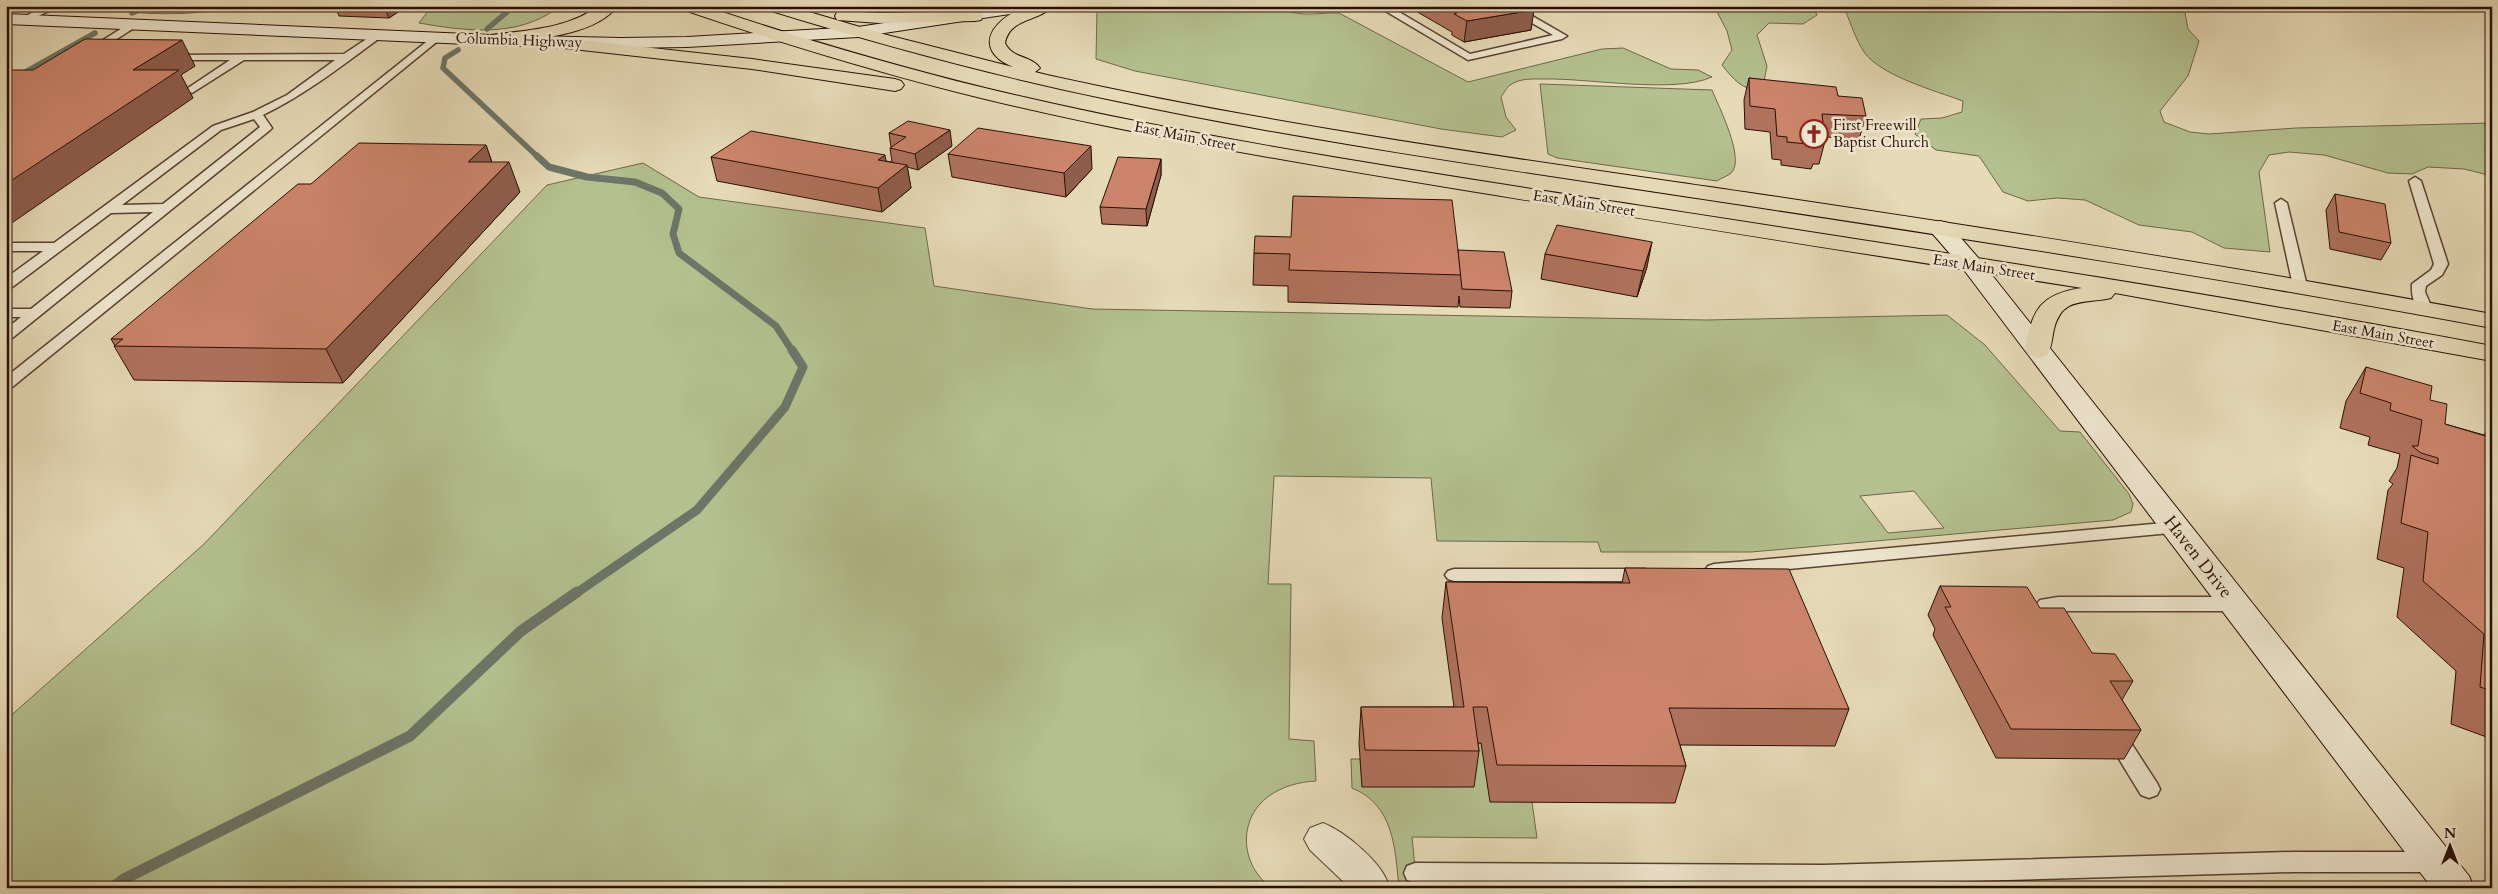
<svg xmlns="http://www.w3.org/2000/svg" width="2498" height="894" viewBox="0 0 2498 894" font-family="Cardo,serif">
	<rect width="100%" height="100%" fill="#e6dab7"/>
	<filter id="stains"><feTurbulence type="fractalNoise" baseFrequency=".004" numOctaves="4"/><feColorMatrix values="0 0 0 0 .2 0 0 0 0 .09 0 0 0 0 .02 0 0 0 .5 -.17"/></filter>
	<radialGradient id="worn" r=".72"><stop offset=".6" stop-color="#630" stop-opacity="0"/><stop offset="1" stop-color="#630" stop-opacity=".3"/></radialGradient>
	<!-- green -->
	<g fill="#b4c08f" stroke="#6f674a" fill-rule="evenodd">
		<path d="M234 6C185 19 132 13 82 7Z"/>
		<path d="M432 6H554L556 9C516 38 465 31 419 23Z"/>
		<path d="M1110 6H1283C1291 19 1324 12 1339 13L1468 82 1602 49 1623 48 1671 69 1698 70 1712 77C1674 94 1589 78 1544 79 1533 79 1520 78 1510 85 1507 87 1504 93 1501 97L1506 117 1516 130 1502 137 1441 129 1135 71 1096 59 1097 9Z"/>
		<path d="M1714 6H1773L1814 9 1817 15 1803 24 1769 23 1757 35 1767 66 1762 91C1742 90 1734 80 1722 65L1732 50 1727 31Z"/>
		<path d="M1852 6H1932L2064 12 2089 6H2168L2185 13 2188 29 2199 41 2188 76 2160 111 2164 122 2190 132 2209 134 2296 128 2492 123V176L2464 169 2428 167 2412 174 2388 173 2324 155 2289 152 2269 155 2259 172 2270 252 2224 248 2192 232 2139 225 2085 200 2057 198 2028 201 2003 192 1979 156 1936 150 1915 134 1921 119 1942 118 1962 112 1963 101C1936 91 1881 76 1864 52 1856 40 1851 24 1845 10Z"/>
		<path d="M1540 84 1712 90C1718 105 1746 160 1731 173 1728 176 1721 178 1717 181L1557 158 1548 154Z"/>
		<path d="M643 163 699 197 925 228 934 286 1092 309 1706 320 1947 315 1985 345 2060 431 2080 432 2129 494 2133 504 2131 512 2113 520 1751 552H1601L1598 542 1437 541 1431 478 1274 476 1268 584H1291L1289 739 1314 741 1316 781C1299 782 1283 786 1269 796 1237 819 1240 866 1272 888H6V720L204 544 547 185ZM1914 491 1944 528 1888 533 1860 496Z"/>
		<path d="M1467 743H1481L1532 802 1537 838 1412 837 1417 888H1399C1395 848 1394 805 1352 788L1351 759H1360L1362 787Z"/>
	</g>
	<g fill="none" stroke-linecap="round" stroke-linejoin="round">
		<!-- stream-far3 -->
		<g stroke="#6b7668" stroke-width="5.5">
			<polyline points="132,13 149,6"/>
			<polyline points="487,29 514,6"/>
			<polyline points="458,50 445,58 443,68 538,157"/>
			<polyline points="6,83 95,33"/>
		</g>
		<!-- stream-far2 -->
		<polyline stroke="#6b7668" stroke-width="7" points="537,156 549,167 587,177 635,182 662,193 679,209 673,234 679,253 776,326 793,352"/>
		<!-- stream-far1 -->
		<polyline stroke="#6b7668" stroke-width="9" points="575,594 697,510 785,407 803,367 792,350"/>
		<!-- stream -->
		<polyline stroke="#6b7668" stroke-width="11" points="112,888 124,879 410,736 521,631 577,592"/>
		<defs>
			<g id="lane">
				<polygon points="45,6 59,6 28,21 20,19"/>
				<polygon points="1377,6 1389,6 1470,54 1553,35 1502,6 1515,6 1567,36 1562,39 1468,60"/>
				<polygon points="133,21 137,22 137,26 95,53 91,54 86,51"/>
				<path d="M377 32 381 33V37C343 65 306 94 263 115L272 128 270 130 11 339 6 340V329L21 317H6V309H31L153 212 111 213 11 288 6 289V278L43 251H6V243H54L213 126 253 112 287 95 335 60H244L192 93 187 90 188 88 230 60H168L163 57 164 55 344 54ZM254 119 260 127 163 204 122 205 221 130Z"/>
				<polygon points="435,35 440,38 439,40 11,388 6,390 6,377"/>
				<path d="M2415 177 2421 181 2448 264 2442 275 2426 286 2425 292 2432 308 2425 312C2414 310 2411 294 2412 284L2431 270 2434 264 2409 181Z"/>
				<polygon points="2281,199 2287,203 2307,286 2300,290 2293,286 2275,203"/>
				<polygon points="2175,522 2181,524 2184,528 2181,532 1714,576 1708,574 1705,570 1708,566 1714,564"/>
				<polygon points="1454,569 1645,569 1651,571 1654,575 1651,579 1645,581 1454,581 1448,579 1445,575 1448,571"/>
				<polygon points="2058,597 2234,597 2241,599 2243,604 2241,609 2234,611 2051,611 2056,626 2054,631 2047,633 2040,631 2032,609 2040,600"/>
				<polygon points="2115,727 2122,729 2157,783 2160,789 2157,795 2149,798 2141,795 2108,741 2105,735 2108,729"/>
				<polygon points="2292,852 2433,852 2441,855 2444,862 2441,869 2433,872 2292,872 1823,885 1415,883 1407,880 1404,873 1407,866 1415,863 1823,865"/>
			</g>
			<path id="street" d="M1323 823C1344 831 1386 865 1389 888H1350L1310 850 1304 839 1310 828Z"/>
			<g id="secondary">
				<polygon points="996,6 1038,6 1030,11 858,37 687,47 621,48 491,45 6,24 6,14 491,35 621,38 687,37 858,27"/>
				<polygon points="1940,221 1948,223 1980,260 2469,876 2474,888 2432,888 1964,270 1932,233 1929,228 1932,223"/>
			</g>
			<g id="primary">
				<path d="M598 6H617C596 37 525 40 491 45L485 44 482 40 485 36 491 35C527 30 568 29 598 6Z"/>
				<path d="M679 6H704C797 37 891 65 985 88 1193 138 1405 169 1616 202 1908 247 2201 291 2492 346V361L2115 293 2111 298C2085 304 2062 296 2054 329 2052 338 2052 347 2047 355L2038 358 2029 355 2025 350C2032 310 2040 294 2082 288 1876 255 1670 224 1464 190 1304 164 1143 137 985 99 882 74 781 43 681 9Z"/>
				<path d="M763 6H789L887 35 1013 67C969 49 995 15 1029 7 1036 5 1045 6 1052 6 1040 22 1010 17 1005 43 1012 59 1031 55 1040 68L1035 72 1047 75C1277 126 1511 158 1744 192 1994 229 2243 268 2492 314V328C2234 280 1975 240 1716 201 1513 170 1308 142 1107 99 991 75 878 44 765 9Z"/>
				<polygon points="843,11 879,13 975,11 981,12 983,16 981,20 975,21 879,23 837,20 835,16 837,12"/>
				<polygon points="552,37 752,59 895,79 901,81 904,85 901,89 895,91 752,69 546,46 543,42 546,38"/>
			</g>
		</defs>
		<!-- lane casing -->
		<use href="#lane" stroke="#594131" stroke-width="3"/>
		<!-- street casing -->
		<use href="#street" stroke="#594131" stroke-width="2"/>
		<!-- secondary casing -->
		<use href="#secondary" stroke="#2a0e04" stroke-width="2"/>
		<!-- primary casing -->
		<use href="#primary" stroke="#2a0e04" stroke-width="2"/>
		<!-- lane -->
		<use href="#lane" fill="#efe7d0" fill-rule="evenodd"/>
		<!-- street -->
		<use href="#street" fill="#efe7d0" fill-rule="evenodd"/>
		<!-- secondary -->
		<use href="#secondary" fill="#efe7d0" fill-rule="evenodd"/>
		<!-- primary -->
		<use href="#primary" fill="#e6dab7" fill-rule="evenodd"/>
	</g>
	<!-- wall -->
	<g fill="#af725d" stroke="#2a0e04">
		<polygon points="335,6 407,6 389,18 339,16"/>
		<polygon points="1407,6 1527,6 1531,30 1464,42 1452,35 1452,32"/>
		<polygon points="1749,78 1838,96 1866,116 1859,139 1825,137 1825,141 1819,164 1813,164 1811,169 1781,165 1781,160 1772,159 1770,132 1745,129 1744,100"/>
		<polygon points="889,133 952,146 918,170 907,167 911,188 882,212 717,181 711,157 886,161 892,162 890,148 891,147"/>
		<polygon points="486,145 492,162 520,192 343,383 134,380 114,346 115,346 111,339"/>
		<polygon points="948,154 1092,169 1066,197 952,177"/>
		<polygon points="1161,159 1161,175 1147,226 1102,224 1100,207"/>
		<polygon points="2335,194 2391,243 2381,260 2330,249 2326,210"/>
		<polygon points="2492,215 2492,242 2486,224"/>
		<polygon points="1458,250 1512,291 1510,308 1460,307 1459,296 1458,307 1288,302 1288,286 1253,285 1254,253"/>
		<polygon points="1545,254 1647,267 1637,297 1541,279"/>
		<polygon points="2366,367 2430,400 2445,424 2484,435 2492,424 2492,739 2451,724 2456,671 2397,617 2404,568 2377,559 2388,490 2393,484 2389,481 2397,468 2400,454 2368,445 2370,437 2340,428 2346,401"/>
		<polygon points="1625,568 1849,709 1835,746 1680,745 1686,766 1675,803 1490,802 1481,743 1478,743 1479,751 1474,787 1362,787 1359,743 1361,707 1454,707 1442,618 1446,582 1622,583"/>
		<polygon points="1940,586 2040,608 2092,653 2133,681 2122,700 2141,730 2124,759 1996,758 1933,635 1935,629 1928,615"/>
	</g>
	<!-- shaded-wall -->
	<g fill="#8f5d4c" stroke="#2a0e04">
		<polygon points="384,6 407,6 389,18"/>
		<polygon points="1534,10 1531,30 1464,42 1467,21"/>
		<polygon points="182,40 195,66 181,75 193,98 6,227 6,184 133,70"/>
		<polygon points="950,130 952,146 918,170 915,154"/>
		<polygon points="486,145 496,175 468,162"/>
		<polygon points="1091,146 1092,169 1066,197 1064,173"/>
		<polygon points="885,155 889,178 878,160"/>
		<polygon points="1161,159 1161,175 1147,226 1146,209"/>
		<polygon points="509,162 520,192 343,383 326,349"/>
		<polygon points="907,165 911,188 882,212 878,188"/>
		<polygon points="1652,242 1647,267 1637,297 1643,271"/>
	</g>
	<!-- building -->
	<g fill="#cc856c" stroke="#2a0e04">
		<polygon points="1445,6 1527,6 1534,10 1467,21 1454,14 1457,13"/>
		<polygon points="85,39 182,40 133,70 179,70 6,184 6,70 33,70"/>
		<polygon points="1749,78 1836,87 1838,96 1862,98 1866,116 1822,114 1825,141 1817,140 1818,145 1787,142 1787,137 1777,136 1775,109 1750,106"/>
		<polygon points="908,121 950,130 915,154 890,148 906,137 889,133"/>
		<polygon points="978,128 1091,146 1064,173 948,154"/>
		<polygon points="751,131 885,155 878,160 907,165 878,188 711,157"/>
		<polygon points="359,143 486,145 468,162 509,162 326,349 114,346 123,339 111,339 298,184 311,184"/>
		<polygon points="1118,157 1161,159 1146,209 1100,207"/>
		<polygon points="2335,194 2385,204 2391,243 2339,232"/>
		<polygon points="1293,196 1452,200 1461,275 1289,270 1290,254 1254,253 1255,236 1291,237"/>
		<polygon points="1557,225 1652,242 1643,271 1545,254"/>
		<polygon points="1458,250 1504,252 1512,291 1462,289"/>
		<polygon points="2366,367 2432,386 2430,400 2447,404 2445,424 2492,438 2492,691 2480,687 2484,634 2423,581 2428,532 2401,523 2411,455 2438,464 2438,458 2421,453 2412,446 2418,446 2422,420 2390,410 2391,403 2360,393"/>
		<polygon points="1625,568 1789,569 1849,709 1669,708 1686,766 1497,765 1487,707 1473,707 1479,751 1365,750 1361,707 1464,707 1446,582 1630,583"/>
		<polygon points="1940,586 2027,587 2040,608 2064,608 2092,653 2115,654 2133,681 2110,681 2141,730 2011,729 1945,607 1951,607"/>
	</g>
	<!-- icons -->
	<defs>
		<symbol id="church-ring" viewBox="-11 -11 22 22"><circle r="9.5" fill="#efe7d0" stroke="#8f2418" stroke-width="1.5"/><path d="M-1.2-6h2.4v3.5h3.3v2.4h-3.3V6h-2.4V-.1h-3.3v-2.4h3.3Z" fill="#8f2418"/></symbol>
	</defs>
	<g fill-rule="evenodd">
		<use href="#church-ring" x="1798" y="118" width="32" height="32"/>
	</g>
	<g text-anchor="middle" dominant-baseline="central" stroke-width="5" stroke-linejoin="round" paint-order="stroke">
		<!-- far-street labels -->
		<g font-size="15" fill="#2a0e04" stroke="#efe7d0">
			<text transform="translate(519 40) rotate(2)">Columbia Highway</text>
			<text transform="translate(1185 136) rotate(11)">East Main Street</text>
			<text transform="translate(1584 203) rotate(9)">East Main Street</text>
			<text transform="translate(1984 267) rotate(9)">East Main Street</text>
			<text transform="translate(2383 334) rotate(10)">East Main Street</text>
		</g>
		<!-- far-poi labels -->
		<g font-size="15" fill="#2a0e04" stroke="#efe7d0" text-anchor="start">
			<text x="1833" y="125">First Freewill<tspan x="1833" dy="17">Baptist Church</tspan></text>
		</g>
		<!-- street labels -->
		<g font-size="18" fill="#2a0e04" stroke="#efe7d0">
			<text transform="translate(2198 557) rotate(52)">Haven Drive</text>
		</g>
	</g>
	<!-- margin -->
	<rect width="2498" height="894" fill="none" stroke="#e6dab7" stroke-width="25"/>
	<rect x="8" y="8" width="2483" height="879" fill="none" stroke="#2a0e04" stroke-width="2.5"/>
	<rect x="12" y="12" width="2473" height="869" fill="none" stroke="#2a0e04"/>
	<!-- north arrow -->
	<g transform="translate(2450 846)" stroke="#efe7d0" stroke-width="4" paint-order="stroke">
	<path d="M0-4L9 19L0 12L-9 19Z" fill="#2a0e04"/>
	<text y="-8" font-size="14" font-weight="bold" text-anchor="middle" fill="#2a0e04">N</text>
	</g>
	<rect width="100%" height="100%" filter="url(#stains)"/>
	<rect width="100%" height="100%" fill="url(#worn)"/>
</svg>
